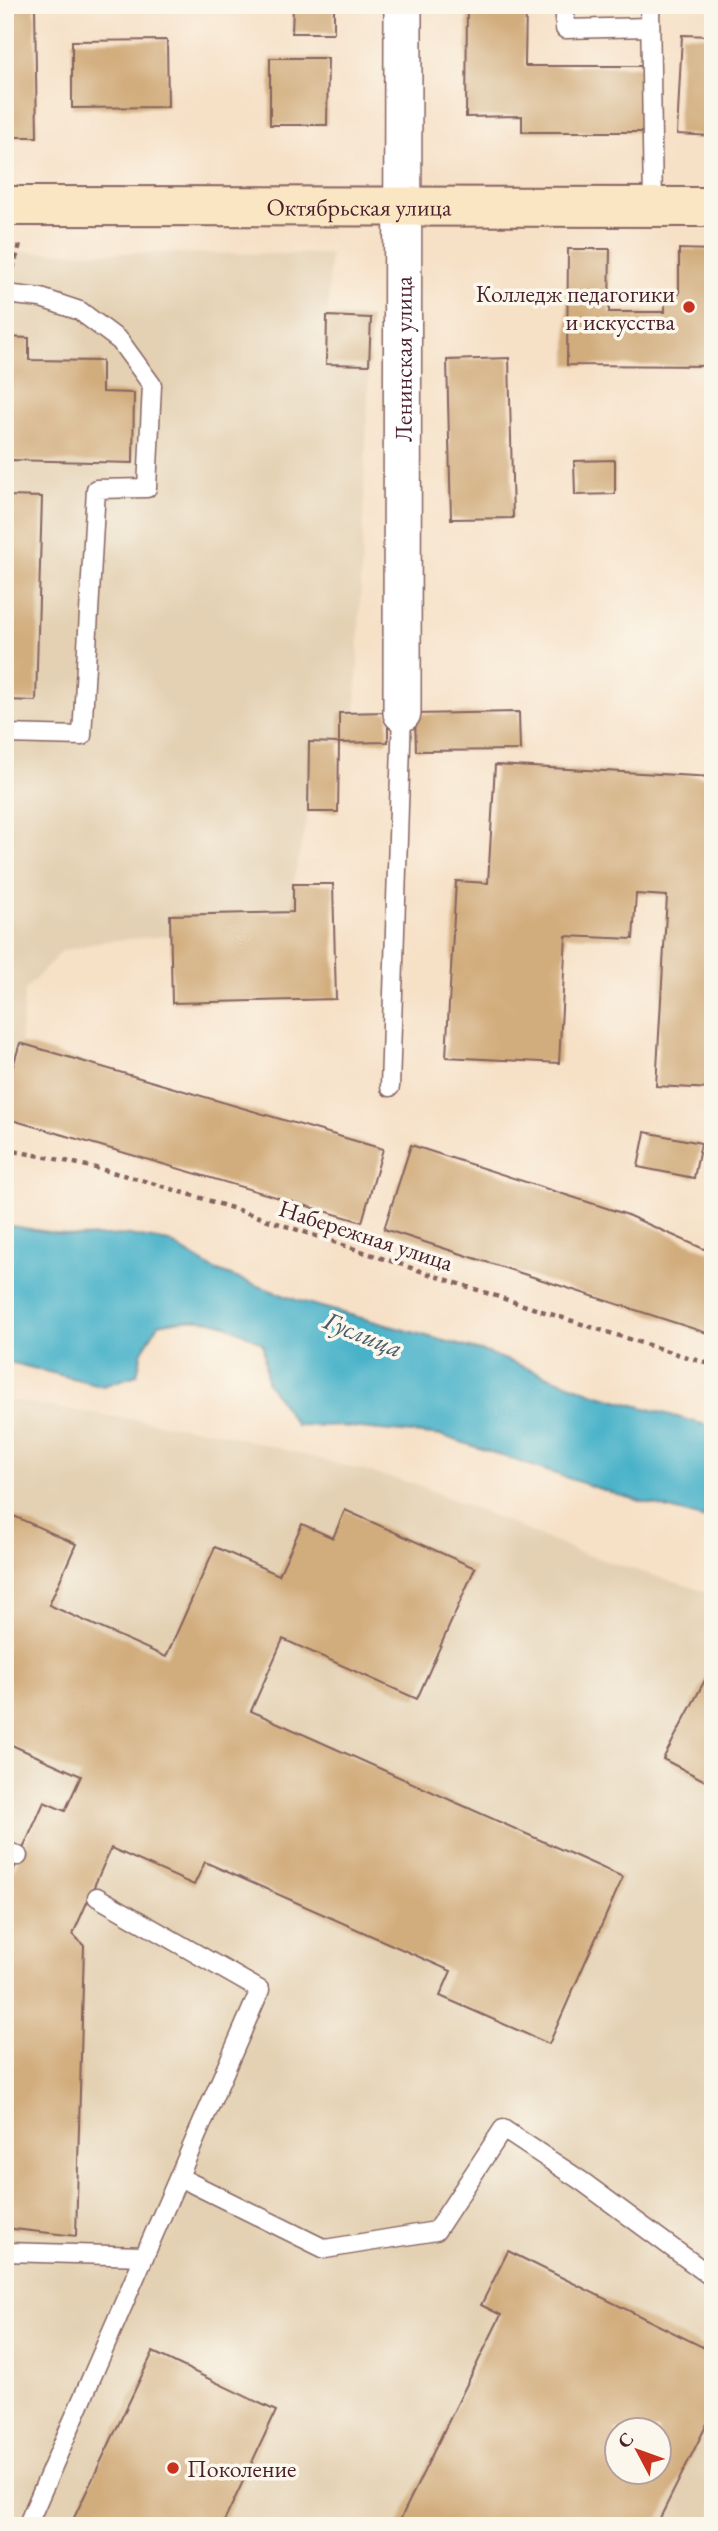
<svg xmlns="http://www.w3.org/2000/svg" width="718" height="2531" viewBox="0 0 718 2531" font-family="'EB Garamond',serif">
	<rect width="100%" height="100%" fill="#fbf7ec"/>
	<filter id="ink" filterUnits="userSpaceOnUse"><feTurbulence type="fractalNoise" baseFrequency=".0143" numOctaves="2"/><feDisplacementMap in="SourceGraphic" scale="14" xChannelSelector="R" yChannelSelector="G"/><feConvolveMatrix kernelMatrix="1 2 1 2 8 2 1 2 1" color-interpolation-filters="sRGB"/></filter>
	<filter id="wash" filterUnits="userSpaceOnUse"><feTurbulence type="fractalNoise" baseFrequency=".00686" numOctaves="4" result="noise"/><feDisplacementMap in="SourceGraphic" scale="28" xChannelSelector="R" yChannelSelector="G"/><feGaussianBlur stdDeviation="1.57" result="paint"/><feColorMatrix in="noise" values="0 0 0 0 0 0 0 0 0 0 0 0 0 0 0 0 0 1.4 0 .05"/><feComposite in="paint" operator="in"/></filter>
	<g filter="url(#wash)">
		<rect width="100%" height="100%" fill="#f6e0c6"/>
		<!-- built -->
		<g fill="#e4d1b4" fill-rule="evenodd">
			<polygon points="5,252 330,254 326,363 369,365 356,712 339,713 339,743 310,742 308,812 293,884 293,912 170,915 170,936 105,941 62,951 25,990 20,1043 5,1092"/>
			<path d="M5 1400 217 1432 418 1485 578 1552 713 1594V2274L705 2314 713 2319V2526H5ZM616 2430H658V2472H616Z"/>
		</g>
		<!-- water -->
		<path fill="#4ab2c9" stroke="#4a687a" stroke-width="2" d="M5 1225 79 1237 129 1235 169 1242 215 1270 296 1300 488 1353 595 1394 713 1427V1521L615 1494 443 1436 340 1426 296 1425 267 1382 263 1344C225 1321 204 1314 159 1324L142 1351 137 1375 103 1386 5 1361Z"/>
		<g id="blocks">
			<!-- building -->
			<g fill="#d1ac7b" fill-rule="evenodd">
				<polygon points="5,5 35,5 37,137 5,137"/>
				<polygon points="293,5 334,5 334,33 292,33"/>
				<polygon points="467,5 526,5 525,66 644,66 644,132 522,132 522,116 466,117"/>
				<polygon points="682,35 713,36 713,136 677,134"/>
				<polygon points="167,40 168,107 72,108 72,41"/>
				<polygon points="270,58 328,58 327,125 270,125"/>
				<polygon points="568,249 610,249 609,312 665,312 665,294 679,294 679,249 713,250 713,366 567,365"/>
				<polygon points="327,316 371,318 369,365 326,364"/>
				<polygon points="5,337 29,338 29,360 102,361 102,392 134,393 133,463 10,460 9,496 42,497 36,701 5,700"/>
				<polygon points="509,358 513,518 451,519 447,360"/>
				<polygon points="615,460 615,494 575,495 574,461"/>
				<polygon points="388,712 388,742 339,743 338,812 308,812 309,742 339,743 339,713"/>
				<polygon points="519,712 520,750 416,751 415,714"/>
				<polygon points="495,765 713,777 713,1089 656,1086 667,896 636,894 633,939 566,936 559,1063 446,1057 456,881 488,883"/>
				<polygon points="293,884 333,884 336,999 172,1003 170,915 293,912"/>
				<polygon points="20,1043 383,1149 362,1222 5,1118 5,1092"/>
				<polygon points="645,1132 701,1143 694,1178 638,1167"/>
				<polygon points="411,1145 625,1214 713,1253 713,1335 384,1229"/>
				<polygon points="345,1510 475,1568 417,1699 283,1639 251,1711 623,1877 549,2044 440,1996 451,1971 205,1862 194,1885 111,1848 73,1934 84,1946 76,2236 5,2228 5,1889 44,1802 65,1811 81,1776 5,1742 5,1512 76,1544 49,1605 166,1657 215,1547 279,1575 302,1524 333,1538"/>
				<polygon points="713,1665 713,1785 663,1759"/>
				<path d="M508 2251 713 2352V2412L656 2526H397L501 2315 481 2305ZM616 2430H658V2472H616Z"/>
				<polygon points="153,2352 276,2411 222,2526 70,2526"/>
			</g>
		</g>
	</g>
	<g filter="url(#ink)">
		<use href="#blocks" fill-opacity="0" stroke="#866361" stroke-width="2"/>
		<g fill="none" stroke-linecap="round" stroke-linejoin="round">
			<defs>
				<g id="lane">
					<polyline points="565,5 565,29 650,27"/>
					<polyline points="650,5 653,207"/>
					<polyline points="5,294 41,298 80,311 120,341 152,385 147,488 96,489 82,736 5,734"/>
					<polyline points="390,1087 402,713"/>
					<polyline points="5,1850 18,1856"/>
					<polyline points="179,2177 325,2249 436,2231 503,2129 583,2182 713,2278"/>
					<polyline points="5,2252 144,2256"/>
					<polyline points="27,2526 260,1990 97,1897"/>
				</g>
				<g id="street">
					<path id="s1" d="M402 713 403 5"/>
				</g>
				<g id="secondary">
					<path id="s2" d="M5 206 713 207"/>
				</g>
			</defs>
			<!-- lane casing -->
			<use href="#lane" stroke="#866361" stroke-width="21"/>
			<!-- street casing -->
			<use href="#street" stroke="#866361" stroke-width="40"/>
			<!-- secondary casing -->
			<use href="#secondary" stroke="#866361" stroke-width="42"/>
			<!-- path -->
			<g stroke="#866361" stroke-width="4.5" stroke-dasharray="5 5" stroke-linecap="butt">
				<polyline points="13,269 20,244"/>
				<path d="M5 1150C115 1166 222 1205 328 1240 456 1283 584 1326 713 1365"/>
			</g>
			<!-- lane -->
			<use href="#lane" stroke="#fff" stroke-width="18"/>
			<!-- street -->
			<use href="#street" stroke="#fff" stroke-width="37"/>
			<!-- secondary -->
			<use href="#secondary" stroke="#fbe6c4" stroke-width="38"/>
		</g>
	</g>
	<!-- markers -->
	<g fill="#c8321e" stroke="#fbf7ec" stroke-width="2.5">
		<circle cx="689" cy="307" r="7"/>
		<circle cx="173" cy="2468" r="7"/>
	</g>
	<g text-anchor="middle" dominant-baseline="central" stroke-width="7" stroke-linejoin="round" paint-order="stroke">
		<!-- street labels -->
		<g font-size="24" fill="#4a1f2b" stroke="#fbf7ec">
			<text stroke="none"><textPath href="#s2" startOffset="354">Октябрьская улица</textPath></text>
			<text stroke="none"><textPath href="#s1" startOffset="354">Ленинская улица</textPath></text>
			<text transform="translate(366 1235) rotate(18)">Набережная улица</text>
		</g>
		<!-- poi labels -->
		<g font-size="24" fill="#4a1f2b" stroke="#fbf7ec" text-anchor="end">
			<text x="675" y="293">Колледж педагогики<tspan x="675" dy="28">и искусства</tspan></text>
			<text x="187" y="2468" text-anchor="start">Поколение</text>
		</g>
		<!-- water labels -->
		<g font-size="26" font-style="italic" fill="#4a5a6a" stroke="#fbf7ec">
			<text transform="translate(363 1334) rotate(22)">Гуслица</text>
		</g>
	</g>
	<!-- margin -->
	<rect width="718" height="2531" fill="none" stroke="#fbf7ec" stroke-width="28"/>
	<!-- north arrow -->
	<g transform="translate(638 2451) rotate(311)"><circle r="33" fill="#fbf7ec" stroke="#b4a19f" stroke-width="2"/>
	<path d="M0-5L12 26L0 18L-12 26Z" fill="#c8321e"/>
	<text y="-10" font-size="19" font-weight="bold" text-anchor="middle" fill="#4a1f2b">С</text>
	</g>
</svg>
